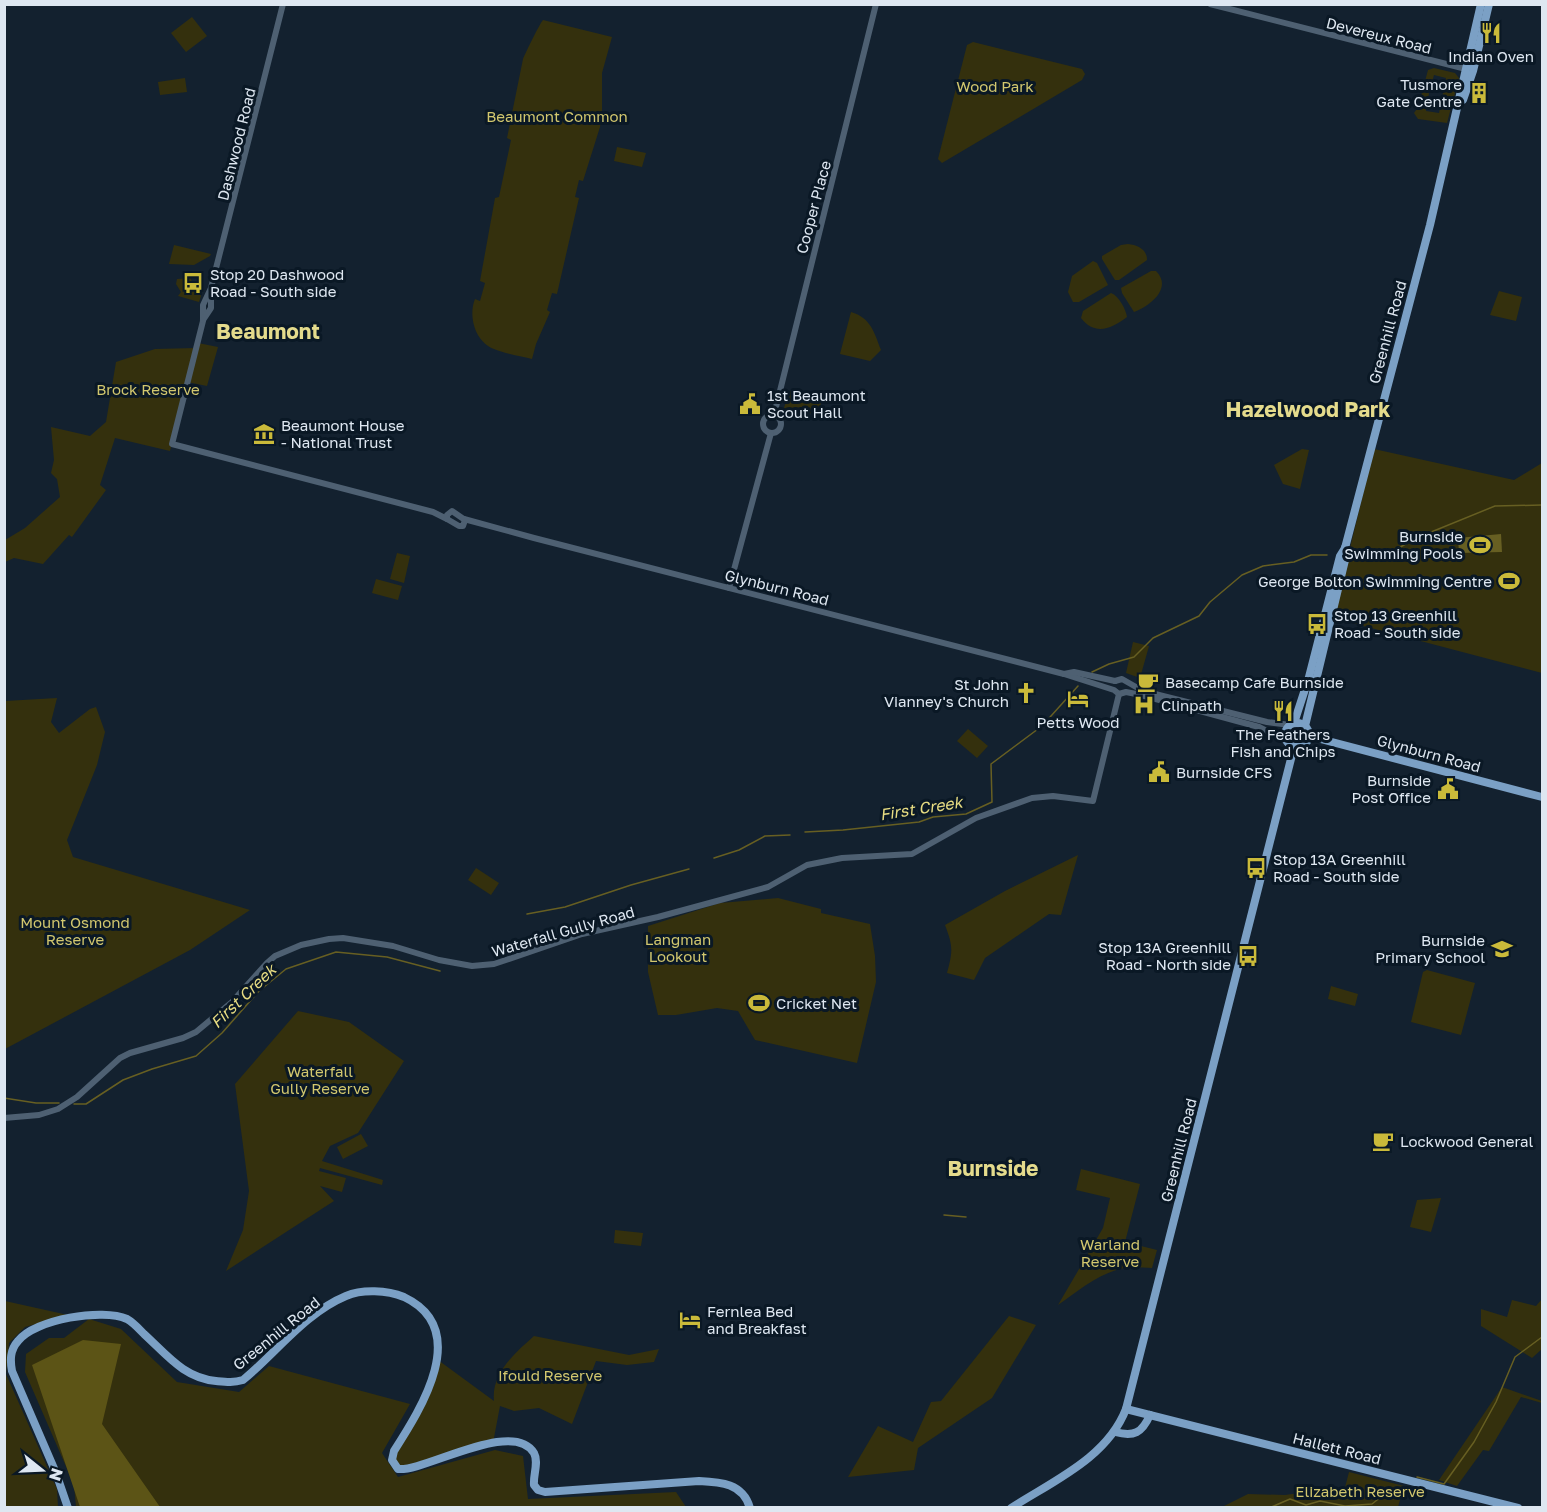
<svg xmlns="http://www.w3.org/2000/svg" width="1547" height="1512" viewBox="0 0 1547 1512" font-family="'Golos Text',sans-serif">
	<rect width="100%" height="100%" fill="#13212f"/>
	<!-- green -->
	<g fill="#34300d">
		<polygon points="192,17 207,36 186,52 171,33"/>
		<path d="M543 20 612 37 602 73V112L600 127 583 181 579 180 575 197 579 198 557 294 552 293 547 310 550 312 536 344 532 359C519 356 506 354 494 349 475 342 468 316 475 299L480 301 485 283 480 281 495 198 499 197 511 140 507 138 523 59C525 54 540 23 543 20Z"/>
		<polygon points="973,42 1082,69 1085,74 1082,80 942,163 938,159 967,45"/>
		<polygon points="1434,68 1455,73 1459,78 1447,123 1418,119 1414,113 1419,106 1422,92 1429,93 1426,111 1439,113 1446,78 1434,75 1431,86 1424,85 1428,70"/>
		<polygon points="185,78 187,92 160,95 158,82"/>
		<polygon points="617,147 646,153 642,167 614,161"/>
		<path d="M1128 244C1137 245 1147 249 1147 260L1119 280H1115L1102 259V256L1121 245Z"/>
		<polygon points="174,245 211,254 210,256 194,265 169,264"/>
		<polygon points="1093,261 1097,263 1108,285 1079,302 1073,302 1068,292 1072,276"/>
		<path d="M1151 271H1156C1173 288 1150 306 1134 312L1122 293 1121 288Z"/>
		<polygon points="190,278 201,296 199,302 178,296 181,292 176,284 177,279"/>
		<polygon points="1499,291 1522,297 1516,321 1490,315"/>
		<path d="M1111 293C1119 296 1126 310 1127 317 1111 329 1095 336 1081 318L1083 311Z"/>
		<path d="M851 312C871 318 874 332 881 350L870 361 840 354Z"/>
		<polygon points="198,343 218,347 207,386 187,382 170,451 115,438 100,485 106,490 72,537 69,535 43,564 14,558 5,562 5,540 25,528 60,497 57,479 51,473 54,460 51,427 90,436 106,422 116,362 155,349 196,348"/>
		<polygon points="789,391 822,399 819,411 785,420 781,418"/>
		<polygon points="1302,449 1309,450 1300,489 1283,484 1274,465"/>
		<polygon points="1374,449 1514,480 1542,463 1542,673 1333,618"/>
		<polygon points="397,553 410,556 404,583 390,579"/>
		<polygon points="376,579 402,586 398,600 372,593"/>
		<polygon points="1133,642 1149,646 1140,678 1126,673"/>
		<polygon points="57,698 51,722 59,733 90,709 96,707 105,732 97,765 67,840 73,857 250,910 190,950 5,1049 5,701"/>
		<polygon points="968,729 988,746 977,758 957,741"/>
		<path d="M1078 855 1061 915 1049 914 985 958 974 980 947 973C953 951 953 946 945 925L1005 891Z"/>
		<polygon points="476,868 499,883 491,895 468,880"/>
		<polygon points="778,898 821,909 821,913 870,924 875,956 876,982 857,1063 755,1040 738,1011 717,1008 676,1015 658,1015 648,972 648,926 720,903"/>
		<polygon points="1427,970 1475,983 1461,1035 1411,1022 1423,972"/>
		<polygon points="1331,986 1358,994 1355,1006 1328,999"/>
		<polygon points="298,1011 349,1022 404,1061 358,1133 330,1146 322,1161 383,1180 382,1185 320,1168 319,1171 346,1178 342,1192 320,1186 334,1201 226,1271 243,1230 249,1191 235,1084"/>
		<polygon points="361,1134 368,1146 343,1159 337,1147"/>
		<path d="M1081 1169 1140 1184 1125 1242 1157 1250 1152 1268C1144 1268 1133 1266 1124 1268 1099 1273 1078 1291 1058 1305L1103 1228 1110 1198 1076 1190Z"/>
		<polygon points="1441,1198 1431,1232 1410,1227 1417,1200"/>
		<polygon points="615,1230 643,1233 641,1246 614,1243"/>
		<polygon points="1542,1299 1542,1349 1532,1358 1481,1326 1481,1309 1507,1317 1512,1300 1536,1306"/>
		<polygon points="5,1301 68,1315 25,1327 9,1343 6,1374 57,1489 58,1507 5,1508"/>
		<polygon points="1009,1316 1036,1325 992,1398 918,1448 914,1470 848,1477 878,1426 913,1442 931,1402 941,1401"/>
		<polygon points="89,1319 121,1329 177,1382 239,1392 269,1366 410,1404 382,1453 398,1477 495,1450 523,1456 528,1499 676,1492 686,1507 76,1507 74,1485 25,1372 26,1354 49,1338 64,1338"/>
		<path d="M534 1336 629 1355 659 1349 654 1362 627 1365 596 1361 572 1424 539 1408 514 1411 500 1406 493 1443 398 1469 394 1451 418 1412 438 1360 494 1401C491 1373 515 1353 534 1336Z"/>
		<polygon points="1502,1387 1542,1401 1542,1403 1521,1397 1489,1451 1483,1450 1457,1486 1439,1480"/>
		<polygon points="1349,1472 1404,1486 1398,1507 1222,1507 1248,1494 1285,1495 1321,1490 1343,1495"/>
	</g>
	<!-- forest -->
	<polygon fill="#5c5416" points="83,1340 121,1344 102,1424 160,1507 80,1507 32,1365"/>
	<!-- water -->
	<polygon fill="#675f22" points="1501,534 1502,552 1459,553 1458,538"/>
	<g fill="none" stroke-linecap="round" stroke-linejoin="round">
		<!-- stream -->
		<g stroke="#675f22" stroke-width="1.5">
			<polyline points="1355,556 1382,558 1414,539 1495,506 1542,505"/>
			<polyline points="1092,672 1109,664 1134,657 1153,638 1199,616 1210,602 1242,575 1263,566 1294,562 1311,555 1327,555"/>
			<polyline points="805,832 843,830 919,822 933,817 966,814 992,802 991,764 1042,726 1078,686"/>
			<polyline points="714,858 739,850 765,836 790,835"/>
			<polyline points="527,914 565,907 631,885 689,869"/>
			<polyline points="4,1098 36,1103 59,1103"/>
			<polyline points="74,1104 86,1104 123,1080 152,1069 196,1056 222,1033 259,991 286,969 336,952 387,957 440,971"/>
			<polyline points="944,1215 966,1217"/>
			<polyline points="1417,1477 1444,1484 1474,1442 1496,1402 1515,1357 1542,1337"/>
			<polyline points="1269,1508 1290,1499 1306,1505 1320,1501 1345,1506 1372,1504 1391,1489"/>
		</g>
		<!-- minor -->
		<g stroke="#4e6072" stroke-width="6">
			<polyline points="283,4 211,288 203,305 203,321 172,444 433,512 447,519"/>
			<polyline points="1210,4 1470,70"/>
			<polyline points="203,320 211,308 211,291"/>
			<polyline points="774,415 876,4"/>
			<circle cx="772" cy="424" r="9"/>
			<polygon points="452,511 465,520 463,526 459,526 447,519 447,515"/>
			<polyline points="464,519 534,538 1064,674 1114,690 1119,694"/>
			<polyline points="729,588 771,433"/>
			<polyline points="1064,674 1074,672 1115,681"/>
			<polyline points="1115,681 1122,679 1143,691 1267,722 1290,725"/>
			<polyline points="1119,694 1126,692 1141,695 1259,727 1286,741"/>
			<polyline points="4,1118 39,1115 58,1109 77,1097 120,1058 130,1053 183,1038 196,1032 232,1002 267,963 275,956 301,945 329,939 343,938 393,946 439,960 472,966 494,964 582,934 658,917 768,887 807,865 842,858 912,854 976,818 1032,798 1053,796 1093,801 1119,694"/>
		</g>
		<!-- major -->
		<g stroke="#7ba0c5" stroke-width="8">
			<polyline points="1463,100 1473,71 1489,4"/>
			<circle cx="1297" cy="735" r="12"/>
			<polyline points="1294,723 1309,677 1340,556 1345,548 1430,225 1481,4"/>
			<polyline points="1305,726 1346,556 1345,548"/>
			<polyline points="1309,736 1542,797"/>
			<polyline points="1126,1409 1518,1508"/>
			<path d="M1115 1432C1134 1437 1142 1433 1150 1415"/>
			<path d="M68 1508 56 1473 12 1371C10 1360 10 1350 18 1341 35 1319 103 1308 127 1319 134 1323 139 1329 144 1334 167 1355 184 1378 216 1381 226 1382 233 1383 243 1380 276 1353 305 1313 346 1296 362 1289 387 1290 404 1297 472 1329 421 1409 394 1451L392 1460 398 1469C425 1472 513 1418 534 1453 539 1462 533 1475 534 1485L538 1490 545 1492 699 1481C720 1482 743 1483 750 1508"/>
			<path d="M1011 1508C1053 1481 1107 1458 1126 1409L1294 747"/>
		</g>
	</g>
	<!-- icons -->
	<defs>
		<symbol id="restaurant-bare" viewBox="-9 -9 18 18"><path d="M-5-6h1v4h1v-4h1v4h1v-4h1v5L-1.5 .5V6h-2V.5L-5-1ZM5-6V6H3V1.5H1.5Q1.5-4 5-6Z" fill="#caba3a" stroke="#0a1825" stroke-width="2.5" paint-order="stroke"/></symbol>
		<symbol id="building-bare" viewBox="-9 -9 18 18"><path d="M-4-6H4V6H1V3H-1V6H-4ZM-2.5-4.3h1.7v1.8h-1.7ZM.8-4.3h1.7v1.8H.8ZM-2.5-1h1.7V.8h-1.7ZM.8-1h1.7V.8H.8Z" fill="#caba3a" stroke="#0a1825" stroke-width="2.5" paint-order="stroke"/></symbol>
		<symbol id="bus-bare" viewBox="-9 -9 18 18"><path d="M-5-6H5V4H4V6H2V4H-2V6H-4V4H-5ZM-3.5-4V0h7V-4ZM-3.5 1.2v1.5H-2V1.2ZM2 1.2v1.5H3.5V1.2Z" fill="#caba3a" stroke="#0a1825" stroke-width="2.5" paint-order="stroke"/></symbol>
		<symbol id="civic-bare" viewBox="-9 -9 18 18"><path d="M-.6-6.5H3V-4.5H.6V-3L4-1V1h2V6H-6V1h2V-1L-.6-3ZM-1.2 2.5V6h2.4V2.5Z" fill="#caba3a" stroke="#0a1825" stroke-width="2.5" paint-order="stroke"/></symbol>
		<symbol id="museum-bare" viewBox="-9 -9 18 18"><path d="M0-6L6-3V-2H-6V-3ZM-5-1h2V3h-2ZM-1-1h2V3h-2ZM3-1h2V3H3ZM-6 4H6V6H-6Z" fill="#caba3a" stroke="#0a1825" stroke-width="2.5" paint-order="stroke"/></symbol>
		<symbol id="stadium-bare" viewBox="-9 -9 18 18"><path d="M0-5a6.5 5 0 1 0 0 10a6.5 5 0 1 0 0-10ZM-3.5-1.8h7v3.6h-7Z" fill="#caba3a" stroke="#0a1825" stroke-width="2.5" paint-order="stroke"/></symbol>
		<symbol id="cafe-bare" viewBox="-9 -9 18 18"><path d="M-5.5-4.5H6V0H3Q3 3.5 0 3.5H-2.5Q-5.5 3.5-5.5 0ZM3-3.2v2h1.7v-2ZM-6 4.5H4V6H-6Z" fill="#caba3a" stroke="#0a1825" stroke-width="2.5" paint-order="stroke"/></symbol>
		<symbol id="church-bare" viewBox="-9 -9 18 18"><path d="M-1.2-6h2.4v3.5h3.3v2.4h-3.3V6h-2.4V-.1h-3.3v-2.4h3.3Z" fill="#caba3a" stroke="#0a1825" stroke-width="2.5" paint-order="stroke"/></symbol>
		<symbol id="hotel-bare" viewBox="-9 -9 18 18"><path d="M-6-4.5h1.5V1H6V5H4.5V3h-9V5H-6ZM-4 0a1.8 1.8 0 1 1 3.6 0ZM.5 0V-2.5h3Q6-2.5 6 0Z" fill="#caba3a" stroke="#0a1825" stroke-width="2.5" paint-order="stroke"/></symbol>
		<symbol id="hospital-bare" viewBox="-9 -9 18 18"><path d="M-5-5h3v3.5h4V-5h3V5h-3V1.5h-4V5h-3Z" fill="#caba3a" stroke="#0a1825" stroke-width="2.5" paint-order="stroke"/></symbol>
		<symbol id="school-bare" viewBox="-9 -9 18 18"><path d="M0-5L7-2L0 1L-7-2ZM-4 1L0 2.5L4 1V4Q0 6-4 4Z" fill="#caba3a" stroke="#0a1825" stroke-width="2.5" paint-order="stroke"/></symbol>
	</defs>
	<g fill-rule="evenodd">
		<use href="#restaurant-bare" x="1476" y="18" width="30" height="30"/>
		<use href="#building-bare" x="1464" y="78" width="30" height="30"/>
		<use href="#bus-bare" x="178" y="268" width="30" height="30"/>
		<use href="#civic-bare" x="735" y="389" width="30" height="30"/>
		<use href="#museum-bare" x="249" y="419" width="30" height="30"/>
		<use href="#stadium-bare" x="1465" y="530" width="30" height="30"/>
		<use href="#stadium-bare" x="1494" y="566" width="30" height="30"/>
		<use href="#bus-bare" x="1302" y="609" width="30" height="30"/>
		<use href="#cafe-bare" x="1133" y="667" width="30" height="30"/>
		<use href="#church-bare" x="1011" y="678" width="30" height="30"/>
		<use href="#hotel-bare" x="1063" y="684" width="30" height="30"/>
		<use href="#hospital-bare" x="1129" y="690" width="30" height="30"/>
		<use href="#restaurant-bare" x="1268" y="696" width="30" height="30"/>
		<use href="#civic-bare" x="1144" y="757" width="30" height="30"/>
		<use href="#civic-bare" x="1433" y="774" width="30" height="30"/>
		<use href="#bus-bare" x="1241" y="853" width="30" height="30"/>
		<use href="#school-bare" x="1487" y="934" width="30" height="30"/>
		<use href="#bus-bare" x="1233" y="941" width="30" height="30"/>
		<use href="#stadium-bare" x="744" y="988" width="30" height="30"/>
		<use href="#cafe-bare" x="1368" y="1126" width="30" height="30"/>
		<use href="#hotel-bare" x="675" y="1305" width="30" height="30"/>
	</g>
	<g text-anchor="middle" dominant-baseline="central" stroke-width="6" stroke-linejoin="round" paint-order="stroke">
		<!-- street labels -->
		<g font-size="15" fill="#dee7f1" stroke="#0a1825">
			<text transform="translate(1379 35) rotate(14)">Devereux Road</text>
			<text transform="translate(236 144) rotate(-76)">Dashwood Road</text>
			<text transform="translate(813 207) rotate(-75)">Cooper Place</text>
			<text transform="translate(1387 332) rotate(-75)">Greenhill Road</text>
			<text transform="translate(777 587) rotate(14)">Glynburn Road</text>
			<text transform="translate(1429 753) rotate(15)">Glynburn Road</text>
			<text transform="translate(563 931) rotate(-16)">Waterfall Gully Road</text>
			<text transform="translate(1178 1150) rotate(-76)">Greenhill Road</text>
			<text transform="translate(276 1333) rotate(-39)">Greenhill Road</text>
			<text transform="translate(1337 1448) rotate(14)">Hallett Road</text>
		</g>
		<!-- poi labels -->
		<g font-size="15" fill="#dee7f1" stroke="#0a1825" text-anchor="start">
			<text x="1491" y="56" text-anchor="middle">Indian Oven</text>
			<text x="1462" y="84" text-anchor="end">Tusmore<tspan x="1462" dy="17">Gate Centre</tspan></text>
			<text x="210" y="274">Stop 20 Dashwood<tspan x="210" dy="17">Road - South side</tspan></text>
			<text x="767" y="395">1st Beaumont<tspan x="767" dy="17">Scout Hall</tspan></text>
			<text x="281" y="425">Beaumont House<tspan x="281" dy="17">- National Trust</tspan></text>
			<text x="1463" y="536" text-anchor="end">Burnside<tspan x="1463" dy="17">Swimming Pools</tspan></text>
			<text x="1492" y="581" text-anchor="end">George Bolton Swimming Centre</text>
			<text x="1334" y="615">Stop 13 Greenhill<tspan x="1334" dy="17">Road - South side</tspan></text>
			<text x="1165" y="682">Basecamp Cafe Burnside</text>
			<text x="1009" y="684" text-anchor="end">St John<tspan x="1009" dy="17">Vianney's Church</tspan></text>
			<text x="1161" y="705">Clinpath</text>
			<text x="1078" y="722" text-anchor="middle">Petts Wood</text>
			<text x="1283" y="734" text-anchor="middle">The Feathers<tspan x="1283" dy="17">Fish and Chips</tspan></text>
			<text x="1176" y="772">Burnside CFS</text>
			<text x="1431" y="780" text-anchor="end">Burnside<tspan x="1431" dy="17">Post Office</tspan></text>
			<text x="1273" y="859">Stop 13A Greenhill<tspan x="1273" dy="17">Road - South side</tspan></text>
			<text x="1485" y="940" text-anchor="end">Burnside<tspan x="1485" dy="17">Primary School</tspan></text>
			<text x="1231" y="947" text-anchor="end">Stop 13A Greenhill<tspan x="1231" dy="17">Road - North side</tspan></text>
			<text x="776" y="1003">Cricket Net</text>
			<text x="1400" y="1141">Lockwood General</text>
			<text x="707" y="1311">Fernlea Bed<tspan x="707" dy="17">and Breakfast</tspan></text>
		</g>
		<!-- park labels -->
		<g font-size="15" fill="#d2c76e" stroke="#0a1825">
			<text x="995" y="86">Wood Park</text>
			<text x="557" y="116">Beaumont Common</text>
			<text x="148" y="389">Brock Reserve</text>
			<text x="75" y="922">Mount Osmond<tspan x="75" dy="17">Reserve</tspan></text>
			<text x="678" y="939">Langman<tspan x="678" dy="17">Lookout</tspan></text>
			<text x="320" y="1071">Waterfall<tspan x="320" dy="17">Gully Reserve</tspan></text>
			<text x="1110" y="1244">Warland<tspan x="1110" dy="17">Reserve</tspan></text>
			<text x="550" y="1375">Ifould Reserve</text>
			<text x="1360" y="1491">Elizabeth Reserve</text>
		</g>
		<!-- water labels -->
		<g font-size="16" font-style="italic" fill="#e6db82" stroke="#0a1825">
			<text transform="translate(921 808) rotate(-9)">First Creek</text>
			<text transform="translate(243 996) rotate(-44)">First Creek</text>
		</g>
		<!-- district labels -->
		<g font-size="21" font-weight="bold" fill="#e4db8c" stroke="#0a1825">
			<text x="268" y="331">Beaumont</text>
			<text x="1308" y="409">Hazelwood Park</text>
			<text x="993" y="1168">Burnside</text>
		</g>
	</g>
	<!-- border -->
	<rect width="1547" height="1512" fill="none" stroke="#dee7f1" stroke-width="12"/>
	<!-- north arrow -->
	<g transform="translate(42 1470) rotate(108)" stroke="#0a1825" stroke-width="4.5" paint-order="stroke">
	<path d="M0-4.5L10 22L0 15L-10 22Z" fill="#dee7f1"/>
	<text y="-9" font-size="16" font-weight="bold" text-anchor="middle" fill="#dee7f1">N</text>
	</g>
</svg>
